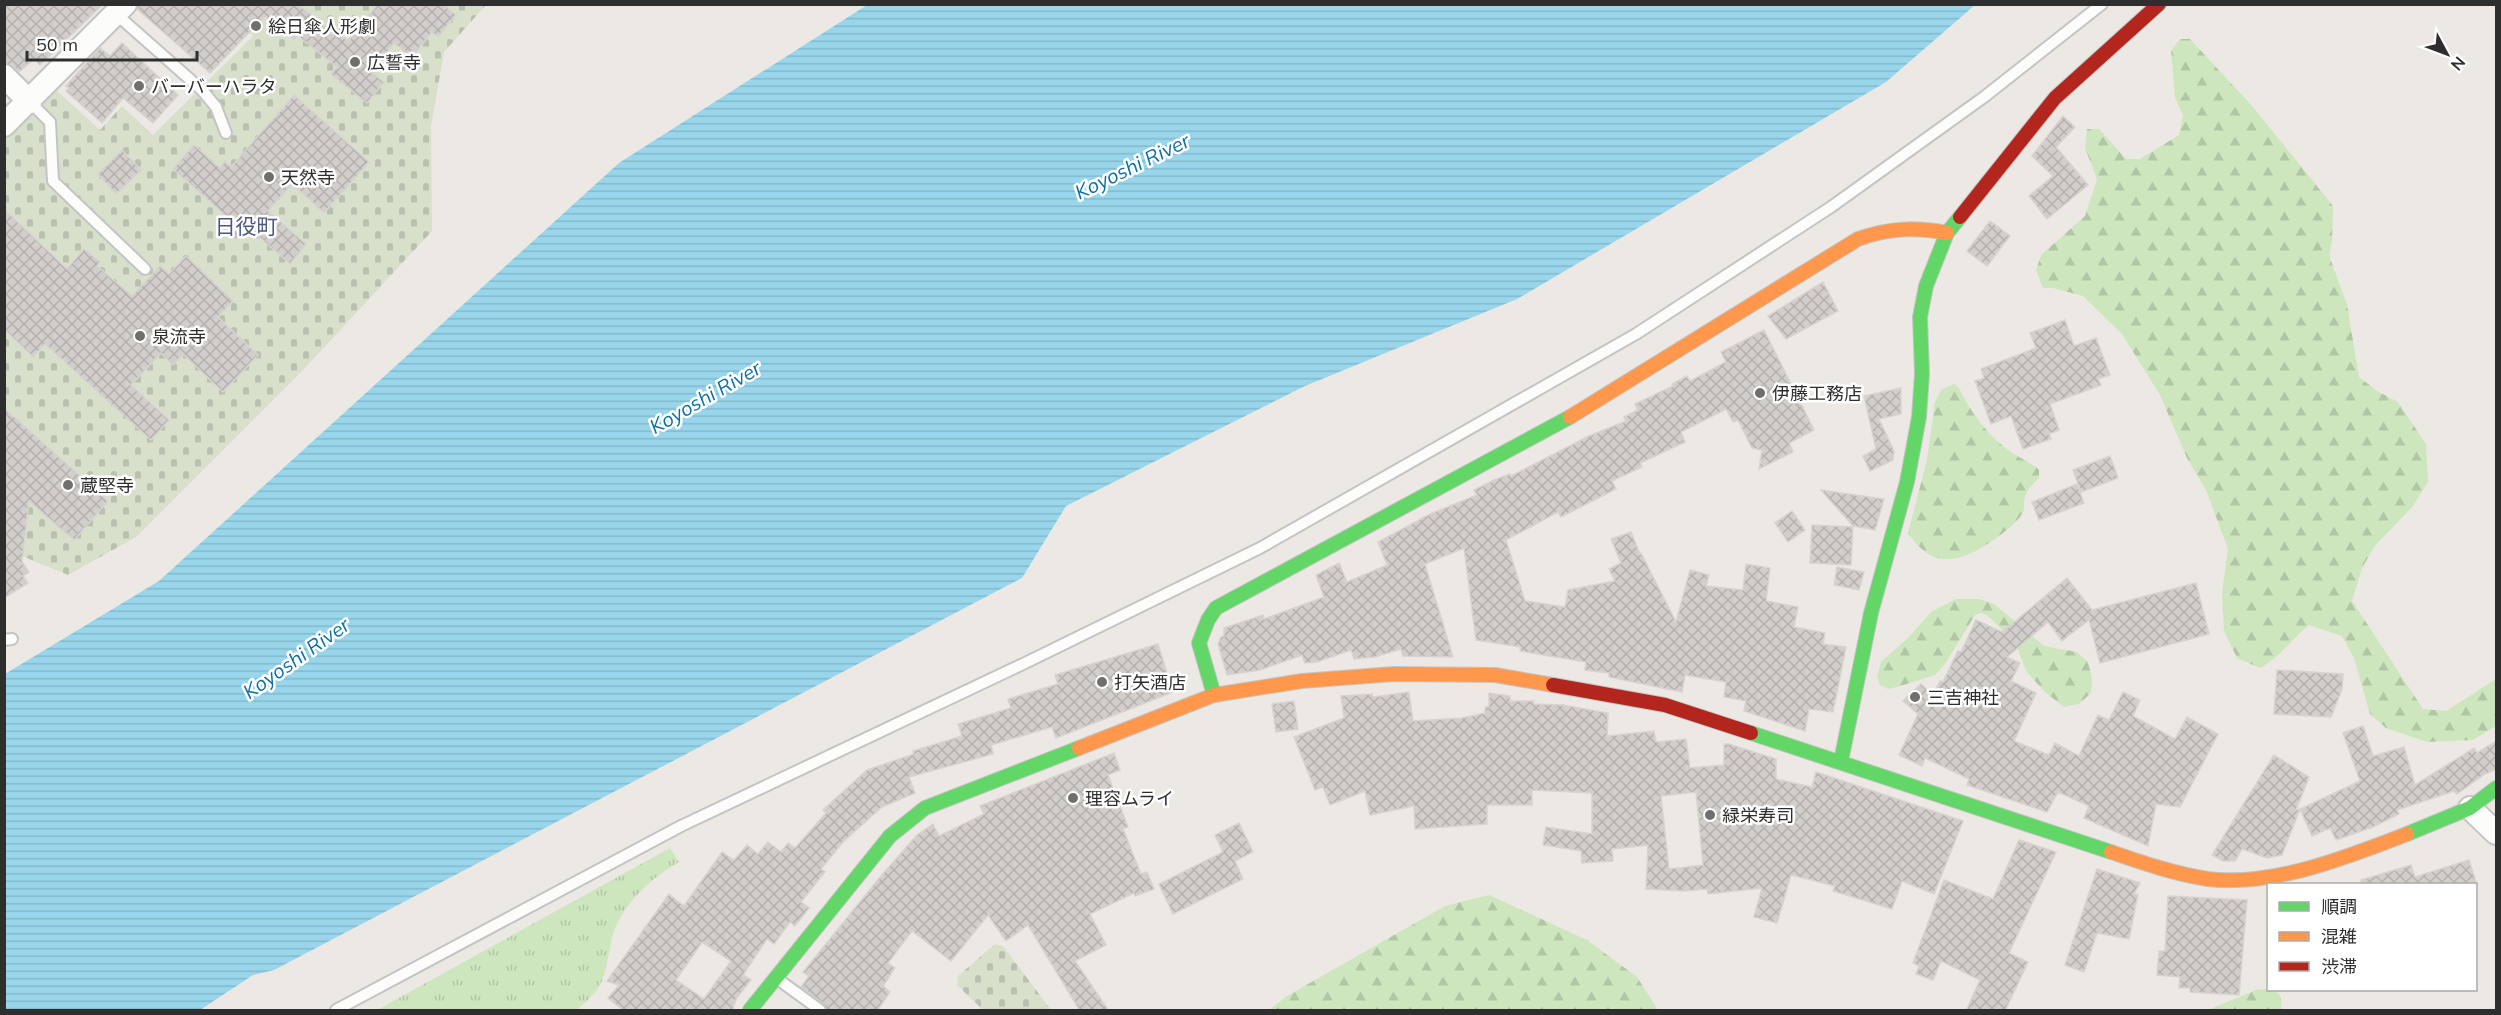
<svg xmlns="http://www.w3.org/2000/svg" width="2501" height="1015" viewBox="0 0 2501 1015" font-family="Mulish,'Noto Sans JP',sans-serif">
	<defs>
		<pattern id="grass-tufts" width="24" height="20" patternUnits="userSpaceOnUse" patternTransform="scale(1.5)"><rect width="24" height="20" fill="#cee6be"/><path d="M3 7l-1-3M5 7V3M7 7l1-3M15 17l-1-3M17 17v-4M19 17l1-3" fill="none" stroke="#b1c6a4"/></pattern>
		<pattern id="forest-firs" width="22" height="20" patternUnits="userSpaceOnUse" patternTransform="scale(1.5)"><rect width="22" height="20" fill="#cee6be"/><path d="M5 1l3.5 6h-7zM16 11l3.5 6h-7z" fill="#b1c6a4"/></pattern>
		<pattern id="cemetery-stones" width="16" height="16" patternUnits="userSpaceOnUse" patternTransform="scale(1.5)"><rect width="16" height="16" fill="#d8e0cc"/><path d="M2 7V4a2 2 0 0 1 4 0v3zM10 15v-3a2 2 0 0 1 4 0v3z" fill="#bac0b0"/></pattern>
		<pattern id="water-rules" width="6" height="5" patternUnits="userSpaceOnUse" patternTransform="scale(1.5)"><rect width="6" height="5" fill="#99d6ec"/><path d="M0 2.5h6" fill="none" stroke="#84b8cb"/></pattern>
		<pattern id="building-cross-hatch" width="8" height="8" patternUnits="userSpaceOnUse" patternTransform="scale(1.5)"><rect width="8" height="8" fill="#d1cecb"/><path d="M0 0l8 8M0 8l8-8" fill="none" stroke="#b4b1af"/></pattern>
	</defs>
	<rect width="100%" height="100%" fill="#ece8e4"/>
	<!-- grass -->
	<path fill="url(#grass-tufts)" d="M670 848 679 862C653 877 628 899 615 928 609 943 609 962 603 978 599 991 587 1001 577 1010H377Z"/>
	<!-- forest -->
	<g fill="url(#forest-firs)">
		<path d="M2180 39H2190L2253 107 2333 206 2332 242 2329 255 2347 305 2359 377 2377 391 2398 402 2426 444 2428 482 2413 506 2374 547 2362 568 2352 601 2423 709 2446 711 2496 679V726L2473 740 2427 742 2386 728 2370 714 2354 658 2342 636 2309 625C2292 639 2279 658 2260 668L2237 658 2224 631 2222 593 2228 549 2206 490 2187 458 2160 395 2122 334 2083 296 2053 288H2043L2036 270 2041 255 2085 216 2097 179 2085 148 2087 129H2099L2126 159H2140L2179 135 2183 116 2175 97 2171 51Z"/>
		<path d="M1954 384 1959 388C1971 413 1986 433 2008 450 2018 458 2030 461 2039 470V478C2033 484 2025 491 2024 501 2024 506 2025 509 2022 514 2017 523 2003 533 1995 539 1961 562 1934 572 1908 533L1927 460 1935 402 1941 390Z"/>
		<polygon points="1956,599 1979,599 1994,604 2044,646 2077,652 2088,662 2092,678 2091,693 2079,704 2064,707 2045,692 2026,671 2015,642 1987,615 1980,613 1975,615 1945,664 1935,675 1897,687 1888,689 1880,685 1877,677 1881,662 1909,637 1931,612"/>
		<polygon points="1489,895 1587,940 1637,977 1658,1010 1269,1010 1287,996 1445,906"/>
		<polygon points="2268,989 2275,990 2280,995 2282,1010 2208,1010 2256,990"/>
	</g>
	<!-- cemetery -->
	<g fill="url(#cemetery-stones)">
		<polygon points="227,5 486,5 444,52 431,126 432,231 306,367 136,537 68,575 5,549 5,134 54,88 100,130 122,106 153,135 253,36"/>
		<polygon points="995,944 1003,946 1051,1010 983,1010 957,985 958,976"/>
	</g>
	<!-- water -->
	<polygon fill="url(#water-rules)" points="867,5 1975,5 1886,82 1517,299 1305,386 1066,506 1022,578 274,970 253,975 200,1010 5,1010 5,674 159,581 619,163"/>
	<!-- building -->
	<g fill="url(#building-cross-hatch)" stroke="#d7d4d0" stroke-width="1.5" fill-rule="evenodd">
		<polygon points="4,4 103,4 40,65 34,59 19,72 13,66 4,63"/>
		<polygon points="138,4 298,4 333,33 335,30 348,41 378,4 443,4 456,15 438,37 432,32 412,57 394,43 371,72 384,82 367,103 331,74 337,67 298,36 294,40 265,16 210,73 137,9"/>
		<polygon points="122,43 178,95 153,123 123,98 102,123 66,91 69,88 66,86 100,48 110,56"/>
		<polygon points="294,95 369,162 324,213 292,184 268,211 306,244 290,264 239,219 235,224 173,169 194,145 220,168 225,161 231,167"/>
		<polygon points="2063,116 2075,127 2056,147 2088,185 2047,219 2029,196 2053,176 2032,156"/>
		<polygon points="122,150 141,170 116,194 98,174"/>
		<polygon points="4,209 67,269 84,249 100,262 97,266 132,296 160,266 169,274 186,256 233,301 218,317 258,355 223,392 183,354 173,365 161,353 131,385 169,420 151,440 45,344 33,357 4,329"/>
		<polygon points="1990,221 2010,236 1987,266 1967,251"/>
		<polygon points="1823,282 1838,311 1786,339 1768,316"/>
		<polygon points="2065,320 2074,346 2096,338 2110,375 2098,379 2101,385 2050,404 2059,430 2049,434 2051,439 2023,449 2011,416 1991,424 1975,381 1984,378 1981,369 2036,348 2030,333"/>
		<polygon points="1764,330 1814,430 1789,443 1793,452 1759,469 1762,450 1752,448 1738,420 1733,422 1726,409 1681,432 1685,442 1640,463 1642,467 1612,481 1616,489 1561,517 1558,512 1506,540 1525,601 1565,607 1568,590 1615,581 1609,569 1621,563 1611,539 1631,532 1640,554 1641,553 1676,622 1690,570 1709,575 1706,586 1743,590 1746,564 1770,568 1766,601 1798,607 1794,627 1825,633 1823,644 1846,647 1833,712 1809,709 1805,731 1744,711 1746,701 1724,697 1726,682 1685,675 1682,692 1609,677 1609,673 1585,670 1586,662 1520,651 1521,647 1476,640 1464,548 1425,564 1453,657 1403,656 1401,649 1375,657 1354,659 1351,650 1317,662 1305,663 1302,655 1260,670 1227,675 1218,644 1221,637 1224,636 1224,628 1263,615 1264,619 1324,597 1316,575 1339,563 1347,582 1387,565 1378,542 1430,514 1477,495 1474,490 1494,480 1510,474 1511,476 1589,436 1626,421 1624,417 1638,410 1635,404 1673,386 1672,384 1687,376 1690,381 1726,362 1721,352"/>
		<polygon points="1901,388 1901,414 1879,419 1894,451 1893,460 1870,471 1863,456 1876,449 1864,396"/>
		<polygon points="4,408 108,501 74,540 29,501 22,562 29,572 23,576 28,583 4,598"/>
		<polygon points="2110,456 2118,478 2081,492 2073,470"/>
		<polygon points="2077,484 2084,503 2039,520 2032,502"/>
		<polygon points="1821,490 1884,499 1875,530 1853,526"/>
		<polygon points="1792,511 1805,530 1788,542 1775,523"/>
		<polygon points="1812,525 1853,527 1851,565 1810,563"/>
		<polygon points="1837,567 1864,572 1859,590 1834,585"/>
		<polygon points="2067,578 2092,610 2196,583 2209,634 2100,663 2089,620 2062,641 2048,622 2007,657 2020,663 2011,681 2036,693 2014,741 2049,755 2055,743 2079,756 2098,715 2109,720 2123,692 2140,700 2133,716 2175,739 2187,717 2218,734 2180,807 2156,804 2148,846 2084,818 2089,806 2058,792 2047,812 1967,785 1969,779 1925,758 1922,766 1899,755 1918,714 1903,701 1921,684 1933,695 1940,681 1943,682 1958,651 1961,652 1976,620 2002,632"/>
		<path d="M1158 644 1173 692 1056 738 1052 727 991 745 993 754 909 777 915 793 882 807 843 842 821 869 825 872 801 902 809 908 795 926 790 922 774 944 767 939 743 975 751 980 736 999 732 1011H624L608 998 619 985 607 981 669 894 684 906 722 852 734 860 747 845 758 854 768 842 781 852 788 843 795 848 826 813 823 810 867 770 914 754 913 751 962 736 958 724 1011 708 1008 699 1058 684 1055 675ZM702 942 731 961 704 999 676 980Z"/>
		<polygon points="2277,670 2343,674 2342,689 2331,717 2274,714"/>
		<path d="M1409 692 1413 721 1462 718 1485 713V707H1489V693L1510 696V701H1534V704L1563 705 1608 713 1607 736 1654 731 1656 742 1686 739 1690 768 1724 765V744H1729L1776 759V779L1812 787 1816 772 1963 821 1934 894 1902 881 1892 909 1833 891 1835 886 1791 875 1777 923 1754 917 1762 888 1708 894 1707 889 1685 891 1646 889 1648 845 1612 849 1613 861 1582 863 1581 851 1543 845 1546 827 1592 834V793L1532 790V805H1487V824L1415 829 1414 806 1370 815 1365 791 1330 805 1323 787 1315 790 1294 737 1344 718 1341 696 1372 694 1373 697ZM1696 792 1703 865 1669 869 1661 796Z"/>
		<polygon points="1294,701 1298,729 1276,732 1272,704"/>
		<polygon points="2363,726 2373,756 2404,747 2415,785 2474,748 2477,753 2496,741 2496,769 2485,774 2457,794 2454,791 2397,810 2399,814 2373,827 2336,840 2330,828 2312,836 2300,809 2360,781 2343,733"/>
		<polygon points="1114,753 1120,770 1108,775 1128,827 1123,829 1141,874 1147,872 1154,889 1135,896 1134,893 1090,914 1106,945 1075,961 1109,1011 1080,1011 1028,925 1006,941 988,915 951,961 912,931 888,963 895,968 883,986 890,992 877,1011 827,1011 824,1004 801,987 809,976 803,972 881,876 917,835 933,824 939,836 984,814 980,806"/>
		<polygon points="2274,755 2309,777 2296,810 2300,809 2282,855 2267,858 2242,849 2235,861 2223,861 2212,855"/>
		<polygon points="1239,823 1253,852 1235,861 1243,879 1173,914 1159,884 1223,852 1215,835"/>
		<polygon points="2019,840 2056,852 2009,953 2028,962 2005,1011 1966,1011 1980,980 1941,961 1933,980 1916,974 1919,966 1913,963 1944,880 1993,899"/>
		<polygon points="2469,860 2477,885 2361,885 2361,880 2411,865 2415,877"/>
		<polygon points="2097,869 2140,883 2134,894 2138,894 2129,939 2097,933 2084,972 2065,965"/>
		<polygon points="2168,896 2247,900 2239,995 2190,992 2190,988 2179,988 2180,977 2157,975 2159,951 2165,951"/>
	</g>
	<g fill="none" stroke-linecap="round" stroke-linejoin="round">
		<defs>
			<g id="lane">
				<polyline points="116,14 202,90 216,107 226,133"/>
				<polyline points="30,102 50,122 53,181 145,269"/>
				<polyline points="4,640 12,639"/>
				<polyline points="779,980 820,1010"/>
				<polyline points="336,1010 681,826 1023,664 1260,548 1636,334 1831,207 1984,97 2102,4"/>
			</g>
			<g id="street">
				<polyline points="4,76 30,102"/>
				<polyline points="4,125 125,4"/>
				<polyline points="2470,808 2496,833"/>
			</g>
			<g id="fast">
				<polyline points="1214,695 1199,643 1208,620 1216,608 1570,417"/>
				<polyline points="1751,733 2111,852"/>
				<polyline points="1841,761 1871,613 1907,482 1919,417 1922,374 1920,317 1926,286 1947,233 1960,217"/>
				<polyline points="2407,834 2470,808 2496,788"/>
				<polyline points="750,1010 890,836 925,808 1079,748"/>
			</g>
			<g id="slow">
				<path d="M1570 417 1858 239C1889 228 1915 227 1947 233"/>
				<polyline points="1079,748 1214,695 1302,681 1394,674 1495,675 1553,685"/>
				<path d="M2111 852C2143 863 2175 874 2208 879 2272 887 2348 857 2407 834"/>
			</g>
			<g id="jam">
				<polyline points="1960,217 2055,98 2159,4"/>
				<polyline points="1553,685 1665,705 1751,733"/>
			</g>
		</defs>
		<!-- lane casing -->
		<use href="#lane" stroke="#c5c4c5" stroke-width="14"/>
		<!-- street casing -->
		<use href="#street" stroke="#c5c4c5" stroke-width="26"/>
		<!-- fast casing -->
		<use href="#fast" stroke="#c5c4c5" stroke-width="16"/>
		<!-- slow casing -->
		<use href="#slow" stroke="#c5c4c5" stroke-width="16"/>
		<!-- jam casing -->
		<use href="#jam" stroke="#c5c4c5" stroke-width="16"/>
		<!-- lane -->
		<use href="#lane" stroke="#fcfcfb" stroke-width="10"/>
		<!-- street -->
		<use href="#street" stroke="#fcfcfb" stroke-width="22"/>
		<!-- fast -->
		<use href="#fast" stroke="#63d668" stroke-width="14"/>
		<!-- slow -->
		<use href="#slow" stroke="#ff974d" stroke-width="14"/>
		<!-- jam -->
		<use href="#jam" stroke="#b3261e" stroke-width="14"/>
	</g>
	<!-- markers -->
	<g fill="#706f6e" stroke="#fff" stroke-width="2">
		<circle cx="256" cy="26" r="6"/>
		<circle cx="355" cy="62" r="6"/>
		<circle cx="139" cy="86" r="6"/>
		<circle cx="269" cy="177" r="6"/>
		<circle cx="140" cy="336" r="6"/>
		<circle cx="1760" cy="393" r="6"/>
		<circle cx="68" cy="485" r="6"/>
		<circle cx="1102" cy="682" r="6"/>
		<circle cx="1915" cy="697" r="6"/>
		<circle cx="1073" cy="798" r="6"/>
		<circle cx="1710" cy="815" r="6"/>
	</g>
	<g text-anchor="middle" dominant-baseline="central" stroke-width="5" stroke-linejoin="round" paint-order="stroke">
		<!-- poi labels -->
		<g font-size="18" fill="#2e2e2e" stroke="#fff" text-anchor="start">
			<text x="268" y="26">絵日傘人形劇</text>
			<text x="367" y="62">広誓寺</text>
			<text x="151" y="86">バーバーハラタ</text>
			<text x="281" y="177">天然寺</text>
			<text x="152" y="336">泉流寺</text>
			<text x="1772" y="393">伊藤工務店</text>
			<text x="80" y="485">蔵堅寺</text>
			<text x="1114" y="682">打矢酒店</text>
			<text x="1927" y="697">三吉神社</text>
			<text x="1085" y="798">理容ムライ</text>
			<text x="1722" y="815">緑栄寿司</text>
		</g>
		<!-- water labels -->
		<g font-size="20" font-style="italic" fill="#0d6fa3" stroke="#fff">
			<text transform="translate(1132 166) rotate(-26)">Koyoshi River</text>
			<text transform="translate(705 397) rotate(-30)">Koyoshi River</text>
			<text transform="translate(296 658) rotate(-35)">Koyoshi River</text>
		</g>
		<!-- quarter labels -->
		<g font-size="21" fill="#4d5680" stroke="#fff">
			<text x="246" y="226">日役町</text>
		</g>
	</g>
	<!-- border -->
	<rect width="2501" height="1015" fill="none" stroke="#2e2e2e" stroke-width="12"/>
	<!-- legend -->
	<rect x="2267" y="883" width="210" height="108" fill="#ffffff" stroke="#ababab" stroke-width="1.5"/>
	<rect x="2279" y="902" width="30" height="9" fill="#63d668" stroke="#ababab" stroke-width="1.5"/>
	<text x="2321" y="913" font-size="18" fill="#2e2e2e">順調</text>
	<rect x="2279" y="932" width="30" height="9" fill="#ff974d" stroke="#ababab" stroke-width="1.5"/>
	<text x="2321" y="943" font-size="18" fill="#2e2e2e">混雑</text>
	<rect x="2279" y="962" width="30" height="9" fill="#b3261e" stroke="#ababab" stroke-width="1.5"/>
	<text x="2321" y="973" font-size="18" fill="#2e2e2e">渋滞</text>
	<!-- north arrow -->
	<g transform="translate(2447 54) rotate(131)" stroke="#ffffff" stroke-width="4.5" paint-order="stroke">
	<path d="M0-4.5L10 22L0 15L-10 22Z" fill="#2e2e2e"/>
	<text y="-9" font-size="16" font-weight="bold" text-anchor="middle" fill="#2e2e2e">N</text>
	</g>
	<!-- scale -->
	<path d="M27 51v9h170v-9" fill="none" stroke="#2e2e2e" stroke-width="3"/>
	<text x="36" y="51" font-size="18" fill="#2e2e2e" stroke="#ffffff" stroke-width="4.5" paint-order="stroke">50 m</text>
</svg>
